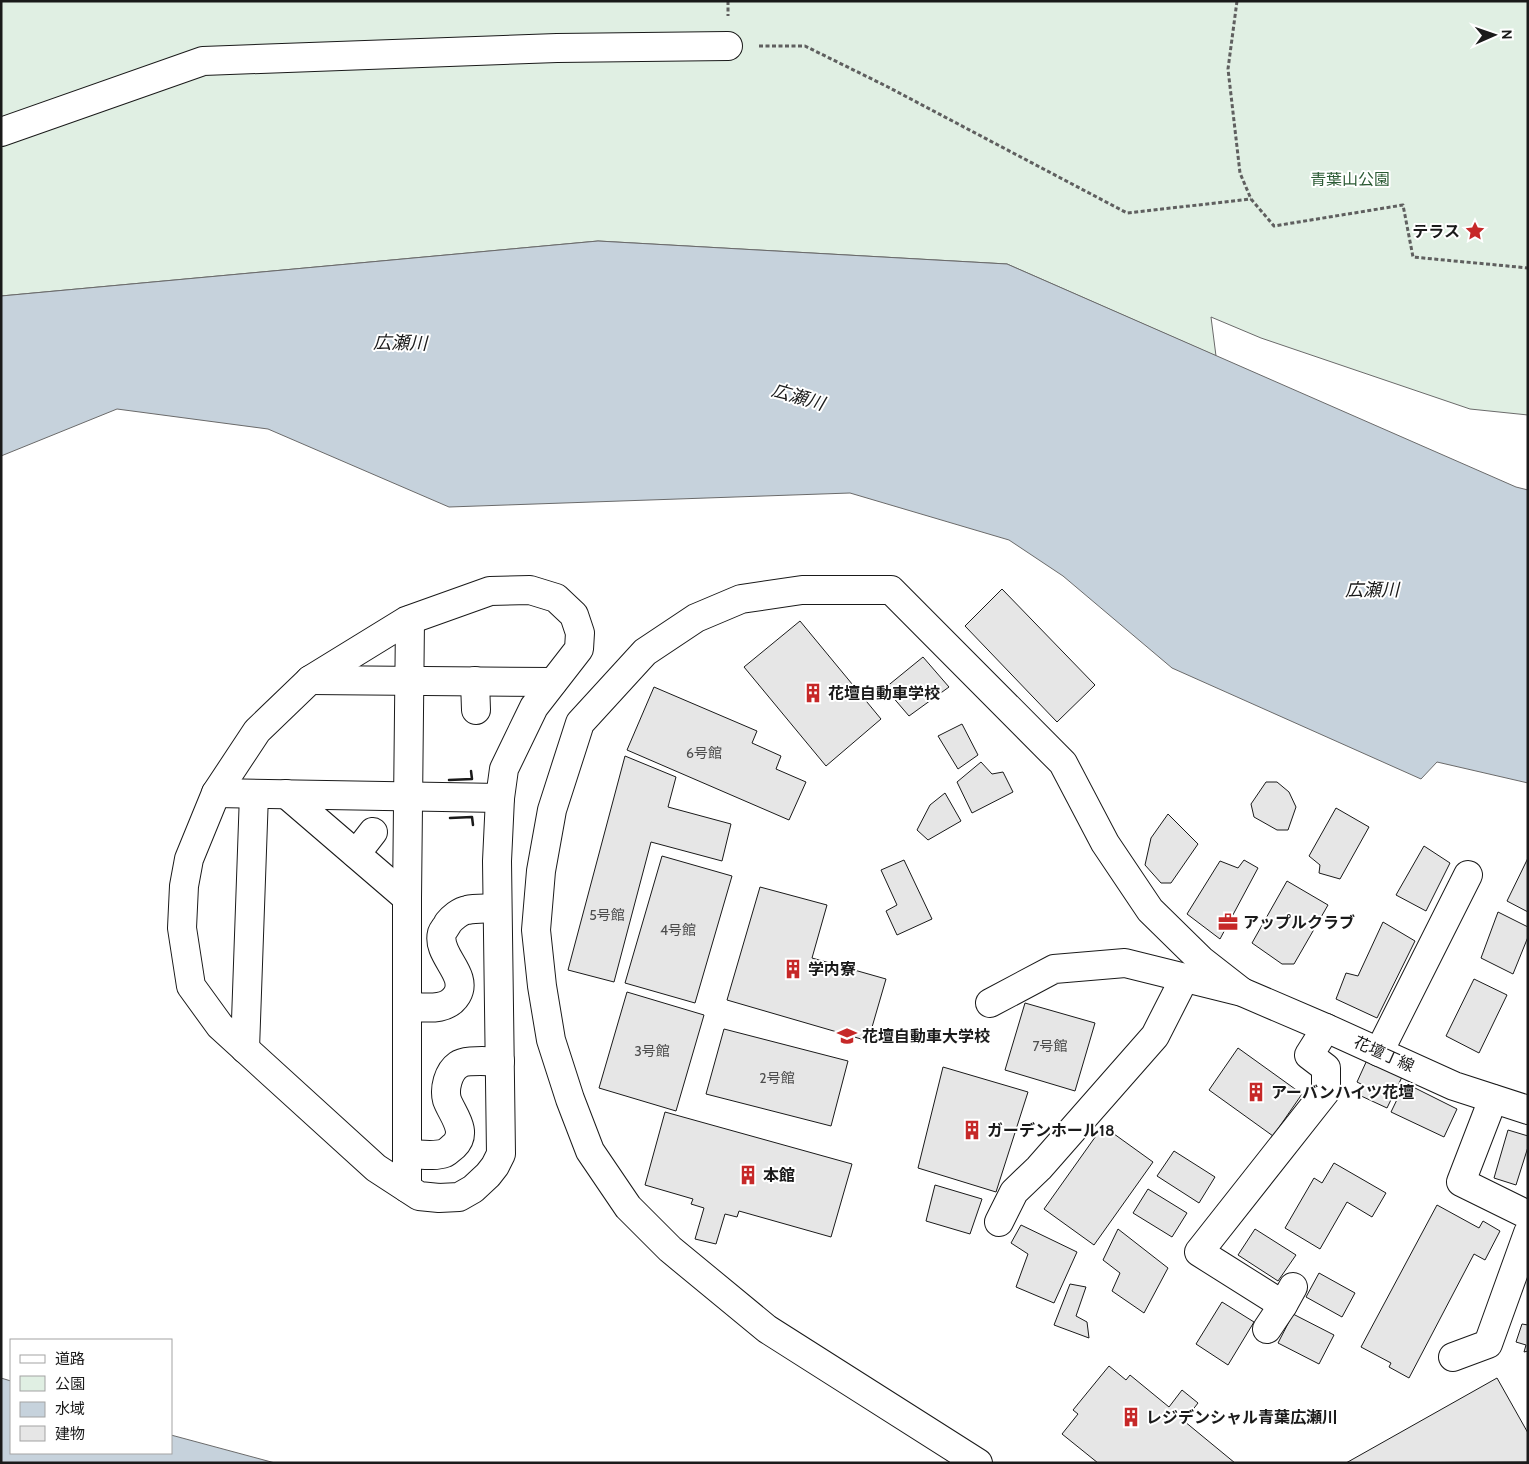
<svg xmlns="http://www.w3.org/2000/svg" width="1529" height="1464" viewBox="0 0 1529 1464" font-family="Cabin,'Noto Sans JP',sans-serif">
	<rect width="100%" height="100%" fill="#fff"/>
	<!-- green -->
	<polygon fill="#e0efe3" stroke="#6a6a6a" points="1,1 1528,1 1528,415 1470,409 1261,338 1211,317 1216,356 1007,264 598,241 1,296"/>
	<!-- water -->
	<g fill="#c6d2dc" stroke="#6a6a6a">
		<polygon points="598,241 1007,264 1516,487 1528,490 1528,783 1437,762 1421,779 1172,668 1063,576 1009,540 850,493 449,507 268,429 117,409 1,456 1,296"/>
		<polygon points="1,1378 11,1381 11,1453 171,1453 171,1435 275,1463 1,1463"/>
	</g>
	<!-- building -->
	<g fill="#e6e6e6" stroke="#1a1a1a">
		<polygon points="1002,589 1095,685 1057,722 965,626"/>
		<polygon points="800,621 881,719 826,766 744,667"/>
		<polygon points="923,657 949,687 909,716 885,688"/>
		<polygon points="654,687 757,731 752,743 781,756 776,769 806,782 789,820 627,750"/>
		<polygon points="962,724 978,755 958,769 938,736"/>
		<polygon points="625,756 676,777 668,807 731,824 722,861 651,842 614,982 568,970"/>
		<polygon points="981,762 992,774 1003,772 1013,792 972,813 957,782"/>
		<polygon points="1266,782 1277,782 1289,792 1296,807 1288,830 1277,830 1254,817 1251,804"/>
		<polygon points="945,793 961,821 928,840 917,830 930,805"/>
		<polygon points="1336,808 1369,827 1340,879 1319,873 1320,865 1309,856"/>
		<polygon points="1168,814 1198,844 1171,883 1161,883 1145,865 1151,838"/>
		<polygon points="1424,846 1450,863 1426,911 1396,895"/>
		<polygon points="662,856 732,876 695,1003 625,983"/>
		<polygon points="1528,858 1528,912 1507,901"/>
		<polygon points="904,860 932,919 897,935 886,911 897,905 881,870"/>
		<polygon points="1244,860 1258,868 1220,939 1187,914 1220,861 1238,868"/>
		<polygon points="1287,881 1328,905 1294,964 1282,964 1252,943"/>
		<polygon points="760,887 827,905 812,958 886,979 868,1041 727,1000"/>
		<polygon points="1498,912 1528,927 1528,937 1513,974 1481,958"/>
		<polygon points="1383,922 1415,941 1377,1018 1336,999 1346,973 1358,976"/>
		<polygon points="1474,979 1507,995 1479,1053 1446,1036"/>
		<polygon points="627,992 704,1015 676,1111 599,1088"/>
		<polygon points="1025,1003 1095,1023 1075,1091 1005,1070"/>
		<polygon points="724,1029 848,1061 831,1126 706,1094"/>
		<polygon points="1238,1048 1302,1094 1273,1136 1209,1090"/>
		<polygon points="1367,1060 1402,1077 1387,1108 1359,1095 1363,1085 1357,1082"/>
		<polygon points="943,1067 1028,1092 996,1192 918,1168"/>
		<polygon points="1405,1083 1457,1109 1444,1137 1391,1112"/>
		<polygon points="665,1112 852,1164 831,1237 739,1211 737,1217 725,1214 716,1244 695,1239 704,1208 691,1204 693,1199 645,1185"/>
		<polygon points="1103,1126 1153,1162 1094,1245 1044,1209"/>
		<polygon points="1508,1130 1528,1136 1528,1147 1516,1185 1494,1178"/>
		<polygon points="1174,1151 1215,1177 1199,1203 1157,1176"/>
		<polygon points="1334,1163 1386,1193 1372,1217 1347,1202 1320,1249 1285,1228 1314,1178 1322,1183"/>
		<polygon points="935,1185 982,1199 970,1234 926,1221"/>
		<polygon points="1148,1189 1187,1213 1172,1237 1133,1213"/>
		<polygon points="1437,1205 1479,1228 1483,1221 1500,1231 1485,1260 1474,1254 1409,1378 1389,1367 1391,1363 1361,1347"/>
		<polygon points="1021,1225 1077,1252 1054,1303 1016,1287 1028,1254 1011,1243"/>
		<polygon points="1118,1229 1168,1268 1144,1313 1112,1291 1120,1273 1103,1260"/>
		<polygon points="1255,1229 1296,1255 1278,1281 1238,1255"/>
		<polygon points="1319,1273 1355,1293 1342,1317 1306,1297"/>
		<polygon points="1070,1284 1086,1287 1076,1316 1087,1322 1089,1338 1054,1325"/>
		<polygon points="1222,1302 1254,1322 1228,1365 1196,1344"/>
		<polygon points="1293,1314 1334,1335 1319,1364 1278,1343"/>
		<polygon points="1522,1324 1528,1325 1528,1351 1524,1352 1526,1345 1516,1342"/>
		<polygon points="1109,1366 1126,1380 1130,1375 1169,1407 1182,1390 1198,1403 1184,1421 1235,1463 1098,1463 1062,1434 1078,1414 1073,1410"/>
		<polygon points="1497,1378 1528,1433 1528,1462 1346,1463"/>
	</g>
	<g fill="none" stroke-linecap="round" stroke-linejoin="round">
		<defs>
			<g id="minor">
				<polyline points="1,132 203,61 557,48 728,46"/>
				<polygon points="530,590 556,598 574,615 580,633 579,649 534,707 504,769 500,798 497,861 501,1154 495,1166 488,1175 473,1189 459,1197 439,1198 419,1196 376,1168 220,1026 191,986 182,928 184,886 189,859 216,793 257,731 310,680 406,621 490,591"/>
				<polyline points="310,680 553,682"/>
				<polyline points="475,681 476,710"/>
				<polyline points="216,793 500,798"/>
				<polyline points="286,794 407,898"/>
				<polyline points="356,854 373,832"/>
				<polyline points="990,1003 1054,969 1125,963 1242,992 1326,1028 1454,1086 1528,1110"/>
				<path d="M408 1007C424 1007 447 1012 457 995 469 974 436 955 442 933 443 930 447 926 448 923 452 918 460 911 467 910 476 908 488 909 497 908"/>
				<polyline points="245,1049 254,794"/>
				<polyline points="1379,1052 1468,875"/>
				<polyline points="1493,1099 1461,1182 1528,1215"/>
				<path d="M407 1154C419 1154 434 1157 445 1153 449 1151 451 1148 454 1146 469 1132 452 1114 447 1100 444 1089 448 1072 458 1065 466 1059 489 1062 500 1061"/>
				<polyline points="407,1188 407,898 410,620"/>
				<polyline points="999,1222 1014,1192 1039,1168 1155,1036 1184,979"/>
				<polyline points="1293,1287 1283,1305 1199,1252 1326,1091 1326,1068 1309,1055 1326,1028"/>
				<polyline points="1267,1329 1283,1305"/>
				<polyline points="1453,1357 1488,1344 1528,1233"/>
				<polyline points="978,1463 767,1329 670,1249 628,1207 590,1151 570,1099 551,1040 542,986 536,930 541,871 552,810 580,723 645,652 696,618 741,599 802,590 891,590 1063,763 1105,843 1150,910 1201,960 1242,992"/>
			</g>
		</defs>
		<!-- minor casing -->
		<use href="#minor" stroke="#1a1a1a" stroke-width="30"/>
		<!-- path -->
		<g stroke="#5f5f5f" stroke-width="3" stroke-dasharray="4 2.5" stroke-linecap="butt">
			<polyline points="728,1 728,16"/>
			<polyline points="1237,1 1228,69 1240,173 1251,199 1274,226 1403,205 1413,257 1528,268"/>
			<polyline points="759,46 805,46 888,87 1127,213 1251,199"/>
		</g>
		<!-- minor -->
		<use href="#minor" stroke="#fff" stroke-width="28"/>
		<!-- wall -->
		<g stroke="#1a1a1a" stroke-width="2.5">
			<polyline points="449,780 472,779 471,771"/>
			<polyline points="450,818 472,817 473,825"/>
		</g>
	</g>
	<!-- icons -->
	<defs>
		<symbol id="sight-bare" viewBox="-9 -9 18 18"><path d="M0-6L1.8-2.2L6-1.7L2.9 1.2L3.7 5.4L0 3.3L-3.7 5.4L-2.9 1.2L-6-1.7L-1.8-2.2Z" fill="#c62828" stroke="#fff" stroke-width="2.5" paint-order="stroke"/></symbol>
		<symbol id="building-bare" viewBox="-9 -9 18 18"><path d="M-4-6H4V6H1V3H-1V6H-4ZM-2.5-4.3h1.7v1.8h-1.7ZM.8-4.3h1.7v1.8H.8ZM-2.5-1h1.7V.8h-1.7ZM.8-1h1.7V.8H.8Z" fill="#c62828" stroke="#fff" stroke-width="2.5" paint-order="stroke"/></symbol>
		<symbol id="office-bare" viewBox="-9 -9 18 18"><path d="M-6-3h4V-5.5h4V-3h4V5H-6ZM-1-4.5V-3h2v-1.5ZM-6 0V1H6V0Z" fill="#c62828" stroke="#fff" stroke-width="2.5" paint-order="stroke"/></symbol>
		<symbol id="university-bare" viewBox="-9 -9 18 18"><path d="M0-5L7-2L0 1L-7-2ZM-4 1L0 2.5L4 1V4Q0 6-4 4Z" fill="#c62828" stroke="#fff" stroke-width="2.5" paint-order="stroke"/></symbol>
	</defs>
	<g fill-rule="evenodd">
		<use href="#sight-bare" x="1461" y="217" width="28" height="28"/>
		<use href="#building-bare" x="799" y="679" width="28" height="28"/>
		<use href="#office-bare" x="1214" y="908" width="28" height="28"/>
		<use href="#building-bare" x="779" y="955" width="28" height="28"/>
		<use href="#university-bare" x="833" y="1022" width="28" height="28"/>
		<use href="#building-bare" x="1242" y="1078" width="28" height="28"/>
		<use href="#building-bare" x="958" y="1116" width="28" height="28"/>
		<use href="#building-bare" x="734" y="1161" width="28" height="28"/>
		<use href="#building-bare" x="1117" y="1403" width="28" height="28"/>
	</g>
	<g text-anchor="middle" dominant-baseline="central" stroke-width="4" stroke-linejoin="round" paint-order="stroke">
		<!-- number labels -->
		<g font-size="14" fill="#4d4d4d">
			<text x="704" y="753">6号館</text>
			<text x="607" y="915">5号館</text>
			<text x="678" y="930">4号館</text>
			<text x="1050" y="1046">7号館</text>
			<text x="652" y="1051">3号館</text>
			<text x="777" y="1078">2号館</text>
		</g>
		<!-- park labels -->
		<g font-size="16" fill="#2b5a34" stroke="#fff">
			<text x="1350" y="179">青葉山公園</text>
		</g>
		<!-- poi labels -->
		<g font-size="16" font-weight="bold" fill="#1a1a1a" stroke="#fff" text-anchor="start">
			<text x="1460" y="231" text-anchor="end">テラス</text>
			<text x="828" y="693">花壇自動車学校</text>
			<text x="1243" y="922">アップルクラブ</text>
			<text x="808" y="969">学内寮</text>
			<text x="862" y="1036">花壇自動車大学校</text>
			<text x="1271" y="1092">アーバンハイツ花壇</text>
			<text x="987" y="1130">ガーデンホール18</text>
			<text x="763" y="1175">本館</text>
			<text x="1146" y="1417">レジデンシャル青葉広瀬川</text>
		</g>
		<!-- street labels -->
		<g font-size="16" fill="#1a1a1a" stroke="#fff">
			<text transform="translate(1384 1054) rotate(24)">花壇丁線</text>
		</g>
		<!-- water labels -->
		<g font-size="18" font-style="italic" fill="#1a1a1a" stroke="#fff">
			<text transform="translate(400 343) rotate(1)">広瀬川</text>
			<text transform="translate(798 397) rotate(16)">広瀬川</text>
			<text x="1372" y="590">広瀬川</text>
		</g>
	</g>
	<!-- border -->
	<rect width="1529" height="1464" fill="none" stroke="#1a1a1a" stroke-width="5"/>
	<!-- legend -->
	<rect x="10" y="1339" width="162" height="115" fill="#ffffff" stroke="#a3a3a3"/>
	<rect x="20" y="1355" width="25" height="8" fill="#ffffff" stroke="#a3a3a3"/>
	<text x="55" y="1364" font-size="15" fill="#1a1a1a">道路</text>
	<rect x="20" y="1376" width="25" height="15" fill="#e0efe3" stroke="#a3a3a3"/>
	<text x="55" y="1389" font-size="15" fill="#1a1a1a">公園</text>
	<rect x="20" y="1402" width="25" height="15" fill="#c6d2dc" stroke="#a3a3a3"/>
	<text x="55" y="1414" font-size="15" fill="#1a1a1a">水域</text>
	<rect x="20" y="1426" width="25" height="15" fill="#e6e6e6" stroke="#a3a3a3"/>
	<text x="55" y="1439" font-size="15" fill="#1a1a1a">建物</text>
	<!-- north arrow -->
	<g transform="translate(1494 35) rotate(88)" stroke="#ffffff" stroke-width="4" paint-order="stroke">
	<path d="M0-4L9 19L0 12L-9 19Z" fill="#1a1a1a"/>
	<text y="-8" font-size="14" font-weight="bold" text-anchor="middle" fill="#1a1a1a">N</text>
	</g>
</svg>
